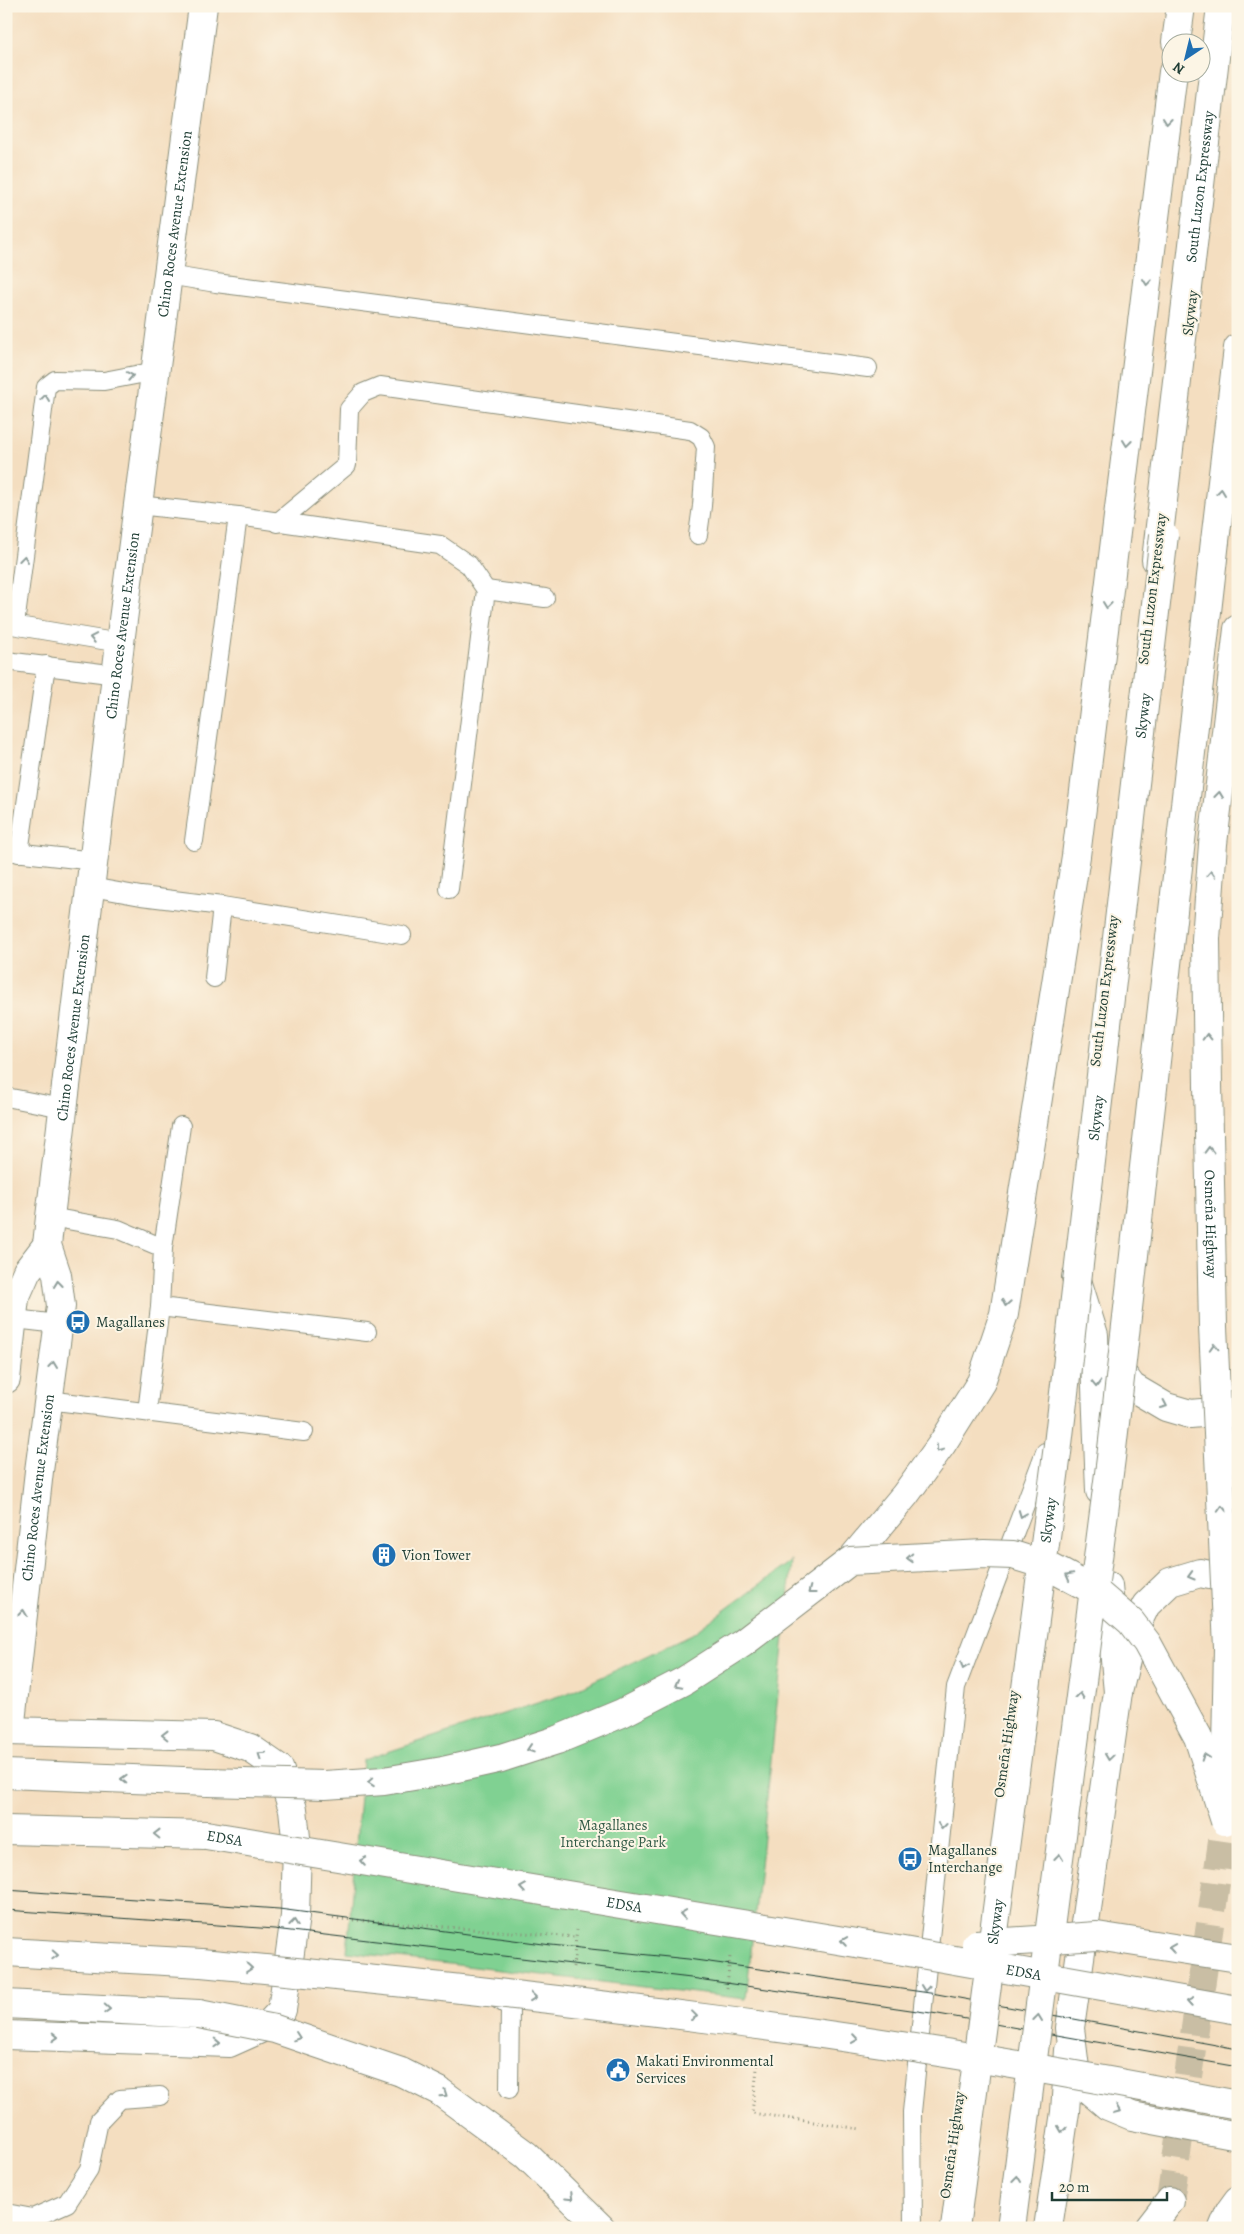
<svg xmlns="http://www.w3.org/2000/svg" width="1244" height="2234" viewBox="0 0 1244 2234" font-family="Alegreya,serif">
	<rect width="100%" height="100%" fill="#fcf5e5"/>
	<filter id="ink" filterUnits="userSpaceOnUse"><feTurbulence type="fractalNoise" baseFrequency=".02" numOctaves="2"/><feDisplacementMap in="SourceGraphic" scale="10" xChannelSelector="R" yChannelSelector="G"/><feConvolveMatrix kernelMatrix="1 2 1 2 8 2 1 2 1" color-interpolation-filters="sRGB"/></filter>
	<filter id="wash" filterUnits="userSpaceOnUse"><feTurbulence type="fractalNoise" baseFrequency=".0096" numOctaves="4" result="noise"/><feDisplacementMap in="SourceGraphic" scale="20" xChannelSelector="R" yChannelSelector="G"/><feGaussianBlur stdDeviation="1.12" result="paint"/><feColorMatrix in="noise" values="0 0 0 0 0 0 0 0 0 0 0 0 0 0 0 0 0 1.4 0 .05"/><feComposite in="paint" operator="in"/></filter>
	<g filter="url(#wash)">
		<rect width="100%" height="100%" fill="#f4dec0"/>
		<!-- park -->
		<polygon fill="#80d192" stroke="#508763" points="792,1561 746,1999 347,1952 363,1760 568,1693 692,1634"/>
	</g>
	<g filter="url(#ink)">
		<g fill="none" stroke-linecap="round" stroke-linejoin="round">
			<!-- highway-tunnel -->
			<polyline stroke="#c9bea4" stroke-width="28" stroke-dasharray="28 14" stroke-linecap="butt" points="1170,2201 1225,1821"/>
			<defs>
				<g id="lane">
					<polyline points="168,275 216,283 868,368"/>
					<polyline points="138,505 238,516 440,545 469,565 486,590 449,889"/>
					<polyline points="277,523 347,465 349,409 363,393 380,386 690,430 701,437 706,447 702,506 698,535"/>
					<polyline points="486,590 545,598"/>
					<polyline points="6,624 120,643"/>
					<polyline points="15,625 46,387 55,380 104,381 156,371"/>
					<polyline points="6,661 117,675"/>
					<polyline points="194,841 238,516"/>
					<polyline points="6,851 94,861"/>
					<polyline points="19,853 46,665"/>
					<polyline points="91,887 141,896 222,906 214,978"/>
					<polyline points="222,906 402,935"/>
					<polyline points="6,1097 63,1108"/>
					<polyline points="50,1217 118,1229 163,1248 160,1307 367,1332"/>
					<polyline points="163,1248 181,1126"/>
					<polyline points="6,1318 58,1324"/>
					<polyline points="48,1400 304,1432"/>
					<polyline points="147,1412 160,1307"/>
					<polyline points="491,1995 510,2007 509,2089"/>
					<polyline points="6,2213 33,2218 67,2203 89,2169 99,2121 120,2099 160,2096"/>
					<polyline points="913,2228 912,2112 956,1687 1045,1452"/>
				</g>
				<g id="secondary">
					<polyline points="6,1379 15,1298 27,1271 47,1245"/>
					<path id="s1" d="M10 1731 39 1471 61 1306 57 1275 47 1245 50 1217 120 643 203 6"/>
				</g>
				<g id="primary">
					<polyline points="1048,2228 1065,2112 1069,2050"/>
					<polyline points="1223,2228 1230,2211 1238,2200"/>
				</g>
				<g id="highway">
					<polyline points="1176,42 1181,6"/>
					<polyline points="1215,541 1238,348"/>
					<path id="s2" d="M1156 560 1221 6"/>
					<polyline points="1208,1085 1206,939 1213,844 1238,629"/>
					<polyline points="1076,1277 1094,1335 1100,1491"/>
					<polyline points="1111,1359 1132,1387 1166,1407 1190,1414 1225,1411 1238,1403"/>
					<polyline points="850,1561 905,1495 942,1444 981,1382 1004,1314 1076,856 1173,72"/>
					<polyline points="1238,1583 1230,1579 1200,1573 1170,1582 1146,1605 1133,1632 1118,1692 1070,2028 1075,2068 1089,2090 1108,2106 1132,2116 1238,2136"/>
					<polyline points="1108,1586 1118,1692"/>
					<polyline points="6,1731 214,1736 250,1748 279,1768 293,1809 297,1847 295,1916 282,2010 267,2026 229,2043 6,2035"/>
					<polyline points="6,1774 208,1782"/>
					<polyline points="6,1830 206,1835"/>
					<polyline points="6,1952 201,1963"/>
					<polyline points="6,2004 199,2014"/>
					<polyline points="401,2072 439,2091 526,2155 601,2228"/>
					<polyline points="1149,2228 1170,2201"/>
				</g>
			</defs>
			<!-- lane casing -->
			<use href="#lane" stroke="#8a8e7a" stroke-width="20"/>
			<!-- secondary casing -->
			<use href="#secondary" stroke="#8a8e7a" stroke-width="30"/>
			<!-- primary casing -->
			<use href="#primary" stroke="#8a8e7a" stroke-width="30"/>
			<!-- highway casing -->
			<use href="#highway" stroke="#8a8e7a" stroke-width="30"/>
			<!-- path -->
			<g stroke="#8a8e7a" stroke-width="3" stroke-dasharray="1 4" stroke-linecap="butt">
				<polyline points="328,1918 576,1937 577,1930"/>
				<polyline points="573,1967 576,1937"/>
				<polyline points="727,1988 730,1956"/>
				<polyline points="758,2060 752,2113 861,2129"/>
			</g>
			<!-- lane -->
			<use href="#lane" stroke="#fff" stroke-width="18"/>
			<!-- secondary -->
			<use href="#secondary" stroke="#fff" stroke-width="28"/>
			<!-- primary -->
			<use href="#primary" stroke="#fff" stroke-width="28"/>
			<!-- highway -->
			<use href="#highway" stroke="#fff" stroke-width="28"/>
			<!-- tram -->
			<g stroke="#1f3d34" stroke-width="1">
				<polyline points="6,1890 279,1909 551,1945 688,1959 937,1994 1238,2049"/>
				<polyline points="6,1910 274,1929 691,1978 938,2014 1238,2067"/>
			</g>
			<defs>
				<g id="highway-bridge">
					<path id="s3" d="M1208 1085 1213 1327 1228 1647 1225 1799"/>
					<polyline points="208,1782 325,1785 384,1781 443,1771 501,1758 557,1740 622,1713 684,1681 743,1643 850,1561 984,1554 1013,1555 1048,1566 1095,1591 1131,1622 1147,1643 1198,1737 1225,1821"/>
					<path id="s4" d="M206 1835 892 1949 1238 2010"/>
					<polyline points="976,1944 1097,1936 1238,1958"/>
					<path d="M201 1963C374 1979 546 1997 719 2020 892 2042 1066 2072 1238 2105"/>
					<polyline points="199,2014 275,2029 401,2072"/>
					<path id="s5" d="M955 2228 1057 1453 1164 535"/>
					<polyline points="1011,2228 1111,1458 1215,541"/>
				</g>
			</defs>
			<!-- highway-bridge casing -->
			<use href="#highway-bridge" stroke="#8a8e7a" stroke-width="30" stroke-linecap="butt"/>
			<!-- highway-bridge -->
			<use href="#highway-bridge" stroke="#fff" stroke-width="28"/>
		</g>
		<!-- one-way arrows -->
		<defs><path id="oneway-chevron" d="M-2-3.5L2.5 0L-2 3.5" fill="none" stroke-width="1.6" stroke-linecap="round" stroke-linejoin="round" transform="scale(1.25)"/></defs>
		<g stroke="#8f9e9a">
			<use href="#oneway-chevron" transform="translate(1167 121) rotate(97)"/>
			<use href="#oneway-chevron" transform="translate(1147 282) rotate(97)"/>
			<use href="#oneway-chevron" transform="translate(130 376) rotate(-11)"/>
			<use href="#oneway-chevron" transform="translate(45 398) rotate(-83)"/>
			<use href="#oneway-chevron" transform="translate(1127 443) rotate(97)"/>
			<use href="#oneway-chevron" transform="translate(1221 492) rotate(-83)"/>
			<use href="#oneway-chevron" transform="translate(24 559) rotate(-83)"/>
			<use href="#oneway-chevron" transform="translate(1107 605) rotate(97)"/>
			<use href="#oneway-chevron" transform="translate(93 638) rotate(-170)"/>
			<use href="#oneway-chevron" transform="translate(1219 795) rotate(-84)"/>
			<use href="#oneway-chevron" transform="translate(1211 874) rotate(-86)"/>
			<use href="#oneway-chevron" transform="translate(1207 1037) rotate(-91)"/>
			<use href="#oneway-chevron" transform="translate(1209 1150) rotate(-91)"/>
			<use href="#oneway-chevron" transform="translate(58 1284) rotate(-96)"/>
			<use href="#oneway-chevron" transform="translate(1006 1303) rotate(100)"/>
			<use href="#oneway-chevron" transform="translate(1214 1347) rotate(-93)"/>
			<use href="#oneway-chevron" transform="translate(53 1365) rotate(-83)"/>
			<use href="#oneway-chevron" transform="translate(1096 1384) rotate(88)"/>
			<use href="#oneway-chevron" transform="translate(1164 1405) rotate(25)"/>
			<use href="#oneway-chevron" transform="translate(939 1449) rotate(125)"/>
			<use href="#oneway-chevron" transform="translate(1222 1509) rotate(-93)"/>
			<use href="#oneway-chevron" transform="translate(1022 1514) rotate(111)"/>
			<use href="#oneway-chevron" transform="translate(910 1558) rotate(177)"/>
			<use href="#oneway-chevron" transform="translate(1069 1576) rotate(-152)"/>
			<use href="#oneway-chevron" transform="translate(1191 1576) rotate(164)"/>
			<use href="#oneway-chevron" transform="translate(811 1591) rotate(143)"/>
			<use href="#oneway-chevron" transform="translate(23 1613) rotate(-84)"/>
			<use href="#oneway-chevron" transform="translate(964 1666) rotate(111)"/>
			<use href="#oneway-chevron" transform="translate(678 1684) rotate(152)"/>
			<use href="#oneway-chevron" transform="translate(1080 1696) rotate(-83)"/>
			<use href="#oneway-chevron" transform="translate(165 1735) rotate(-179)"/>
			<use href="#oneway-chevron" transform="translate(530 1749) rotate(162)"/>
			<use href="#oneway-chevron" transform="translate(261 1755) rotate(-146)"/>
			<use href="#oneway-chevron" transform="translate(1109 1757) rotate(98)"/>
			<use href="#oneway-chevron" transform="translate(1205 1757) rotate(-109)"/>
			<use href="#oneway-chevron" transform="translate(124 1779) rotate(-178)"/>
			<use href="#oneway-chevron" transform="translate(371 1782) rotate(176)"/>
			<use href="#oneway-chevron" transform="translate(942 1826) rotate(96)"/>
			<use href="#oneway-chevron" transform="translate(157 1834) rotate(-179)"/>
			<use href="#oneway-chevron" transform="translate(1059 1857) rotate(-83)"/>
			<use href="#oneway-chevron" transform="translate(363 1861) rotate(-171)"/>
			<use href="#oneway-chevron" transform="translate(523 1888) rotate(-171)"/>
			<use href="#oneway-chevron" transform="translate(683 1914) rotate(-171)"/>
			<use href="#oneway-chevron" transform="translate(294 1923) rotate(-83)"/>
			<use href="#oneway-chevron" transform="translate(844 1941) rotate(-171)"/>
			<use href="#oneway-chevron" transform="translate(1172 1948) rotate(-171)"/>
			<use href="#oneway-chevron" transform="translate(55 1955) rotate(3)"/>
			<use href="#oneway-chevron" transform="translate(249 1968) rotate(5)"/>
			<use href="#oneway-chevron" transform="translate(925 1988) rotate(96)"/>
			<use href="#oneway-chevron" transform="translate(533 1997) rotate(6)"/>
			<use href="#oneway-chevron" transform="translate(1190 2002) rotate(-170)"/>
			<use href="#oneway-chevron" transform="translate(107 2009) rotate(3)"/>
			<use href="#oneway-chevron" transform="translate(694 2016) rotate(7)"/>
			<use href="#oneway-chevron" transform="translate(1038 2018) rotate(-83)"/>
			<use href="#oneway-chevron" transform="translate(55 2037) rotate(2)"/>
			<use href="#oneway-chevron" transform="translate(297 2037) rotate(19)"/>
			<use href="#oneway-chevron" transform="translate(855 2039) rotate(8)"/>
			<use href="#oneway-chevron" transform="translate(217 2043) rotate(2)"/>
			<use href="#oneway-chevron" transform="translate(444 2094) rotate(34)"/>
			<use href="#oneway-chevron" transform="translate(1117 2110) rotate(22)"/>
			<use href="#oneway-chevron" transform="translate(1062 2129) rotate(98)"/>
			<use href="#oneway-chevron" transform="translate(1017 2179) rotate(-83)"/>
			<use href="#oneway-chevron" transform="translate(570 2197) rotate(44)"/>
		</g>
	</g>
	<!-- icons -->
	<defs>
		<symbol id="bus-disc" viewBox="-11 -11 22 22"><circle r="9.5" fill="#1f6fb2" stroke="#fcf5e5"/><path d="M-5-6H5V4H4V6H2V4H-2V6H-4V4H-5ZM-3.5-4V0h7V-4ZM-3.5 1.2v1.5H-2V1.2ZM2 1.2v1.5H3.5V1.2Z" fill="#fff"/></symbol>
		<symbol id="building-disc" viewBox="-11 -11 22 22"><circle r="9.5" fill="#1f6fb2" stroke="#fcf5e5"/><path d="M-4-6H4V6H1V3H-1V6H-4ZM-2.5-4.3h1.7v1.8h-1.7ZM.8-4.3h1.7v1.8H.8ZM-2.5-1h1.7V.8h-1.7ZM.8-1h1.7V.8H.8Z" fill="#fff"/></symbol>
		<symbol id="civic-disc" viewBox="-11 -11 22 22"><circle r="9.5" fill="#1f6fb2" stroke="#fcf5e5"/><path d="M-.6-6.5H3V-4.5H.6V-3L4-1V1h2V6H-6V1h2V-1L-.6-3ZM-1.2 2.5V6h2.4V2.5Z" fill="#fff"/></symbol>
	</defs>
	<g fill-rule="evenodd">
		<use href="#bus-disc" x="64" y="1308" width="28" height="28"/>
		<use href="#building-disc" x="370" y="1541" width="28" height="28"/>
		<use href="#bus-disc" x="896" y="1845" width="28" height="28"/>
		<use href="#civic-disc" x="604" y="2056" width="28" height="28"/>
	</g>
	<g text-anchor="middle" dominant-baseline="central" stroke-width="4" stroke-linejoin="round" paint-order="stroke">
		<!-- street labels -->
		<g font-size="15" fill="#1f3d34" stroke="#fcf5e5">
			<text stroke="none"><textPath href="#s2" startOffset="376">South Luzon Expressway</textPath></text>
			<text stroke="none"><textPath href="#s1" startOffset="1520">Chino Roces Avenue Extension</textPath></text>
			<text transform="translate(1190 313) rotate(-83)">Skyway</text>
			<text transform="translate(1152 589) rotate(-83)">South Luzon Expressway</text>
			<text stroke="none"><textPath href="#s1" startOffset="1115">Chino Roces Avenue Extension</textPath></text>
			<text stroke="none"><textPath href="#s5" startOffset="1524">Skyway</textPath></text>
			<text transform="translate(1104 991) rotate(-83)">South Luzon Expressway</text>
			<text stroke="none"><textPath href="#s1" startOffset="710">Chino Roces Avenue Extension</textPath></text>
			<text stroke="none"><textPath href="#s5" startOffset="1119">Skyway</textPath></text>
			<text stroke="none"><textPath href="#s3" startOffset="139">Osmeña Highway</textPath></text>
			<text stroke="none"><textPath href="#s1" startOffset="245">Chino Roces Avenue Extension</textPath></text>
			<text stroke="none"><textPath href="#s5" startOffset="714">Skyway</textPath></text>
			<text transform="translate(1006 1744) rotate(-82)">Osmeña Highway</text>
			<text stroke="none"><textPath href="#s4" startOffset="19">EDSA</textPath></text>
			<text stroke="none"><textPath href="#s4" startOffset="424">EDSA</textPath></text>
			<text stroke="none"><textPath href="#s5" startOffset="309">Skyway</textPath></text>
			<text stroke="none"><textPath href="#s4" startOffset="829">EDSA</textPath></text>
			<text transform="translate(952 2145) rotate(-82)">Osmeña Highway</text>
		</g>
		<!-- poi labels -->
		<g font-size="15" fill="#1f3d34" stroke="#fcf5e5" text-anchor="start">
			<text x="96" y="1322">Magallanes</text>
			<text x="402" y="1555">Vion Tower</text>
			<text x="928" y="1850">Magallanes<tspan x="928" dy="17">Interchange</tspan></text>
			<text x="636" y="2061">Makati Environmental<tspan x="636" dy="17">Services</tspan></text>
		</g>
		<!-- park labels -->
		<g font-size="15" fill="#325b47" stroke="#fcf5e5">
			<text x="613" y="1825">Magallanes<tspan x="613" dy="17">Interchange Park</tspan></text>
		</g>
	</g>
	<!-- margin -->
	<rect width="1244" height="2234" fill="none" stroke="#fcf5e5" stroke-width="25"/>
	<!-- north arrow -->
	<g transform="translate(1186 58) rotate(215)"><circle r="24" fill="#fcf5e5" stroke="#a4ab9e"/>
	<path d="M0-4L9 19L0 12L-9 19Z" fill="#1f6fb2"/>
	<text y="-8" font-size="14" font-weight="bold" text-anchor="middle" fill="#1f3d34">N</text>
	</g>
	<!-- scale -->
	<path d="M1052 2192v8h115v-8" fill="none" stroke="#1f3d34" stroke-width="2.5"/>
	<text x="1059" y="2192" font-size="15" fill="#1f3d34" stroke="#fcf5e5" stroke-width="4" paint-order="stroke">20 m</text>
</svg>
